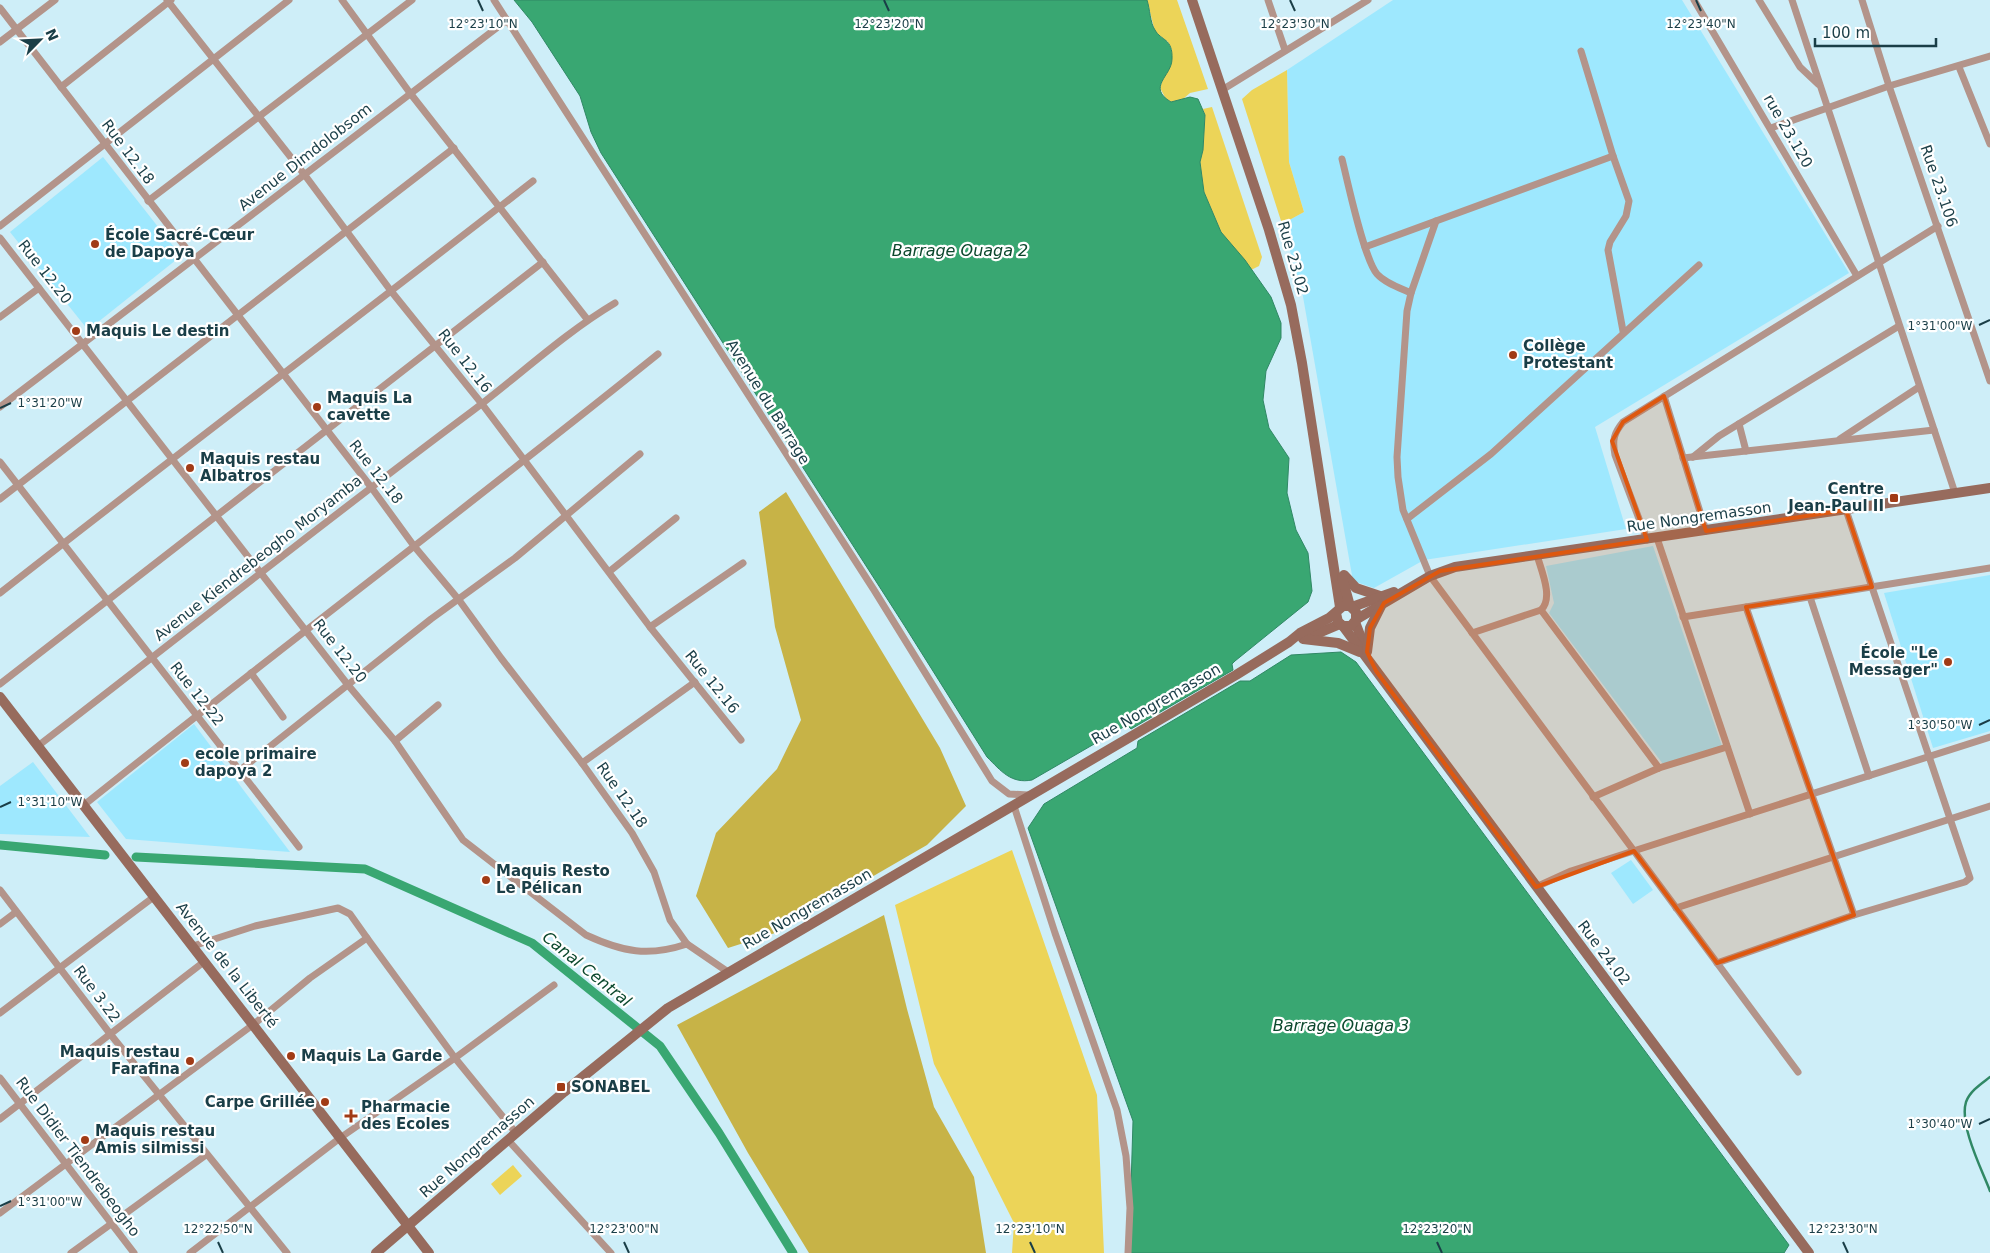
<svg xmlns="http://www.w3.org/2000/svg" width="1990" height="1253" viewBox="0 0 1990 1253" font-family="'DejaVu Sans',sans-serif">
	<rect width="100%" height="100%" fill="#ceeef8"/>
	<!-- built -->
	<g fill="#9ee8fe">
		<polygon points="1393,0 1682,0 1849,273 1595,427 1626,529 1424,560 1374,588 1353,581 1302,291 1282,224 1304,212 1289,162 1287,70"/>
		<polygon points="103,157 181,256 88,330 10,232"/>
		<polygon points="1653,546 1723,749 1666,768 1549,613 1554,603 1546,566"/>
		<polygon points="1990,575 1990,731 1933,748 1884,593"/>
		<polygon points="194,724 290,852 126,839 97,802"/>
		<polygon points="33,762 90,837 0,834 0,786"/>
		<polygon points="1631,860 1653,890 1633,904 1611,873"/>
	</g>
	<!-- green -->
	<g fill="#ecd458">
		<polygon points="1147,0 1177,0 1208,89 1190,93 1183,99 1171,102 1166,99 1160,88 1172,50 1168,42 1155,32"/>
		<polygon points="1287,70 1289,162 1304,212 1282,224 1242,99 1252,90"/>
		<polygon points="1212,107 1262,257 1259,266 1251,270 1221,232 1204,192 1200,162 1203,150 1205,115 1203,109"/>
		<polygon points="1012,850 1097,1095 1104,1253 1012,1253 1014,1223 934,1064 895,905"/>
		<polygon points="513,1165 522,1176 500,1195 491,1184"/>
	</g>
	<!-- forest -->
	<g fill="#c7b347">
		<polygon points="786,492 940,748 966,806 927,845 775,933 728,948 696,896 716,833 777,769 801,720 775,627 759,512"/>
		<polygon points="884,915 907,1009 934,1107 974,1177 986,1253 809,1253 748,1153 677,1025"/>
	</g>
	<!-- water -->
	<g fill="#39a772" stroke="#308865">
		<path d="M514 0H1147C1150 9 1150 23 1155 30 1161 41 1173 38 1172 59 1172 76 1146 87 1171 102L1190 97 1198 99 1205 115 1203 150 1200 162 1204 192 1221 232 1245 260 1271 297 1281 323V338L1266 371 1263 400 1269 428 1289 458 1287 493 1296 530 1308 553 1312 591 1308 602 1235 661 1232 664 1233 670 1131 729 1127 725 1032 780C1011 784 1001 771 987 757L904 625 601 153 591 132 580 96 532 22Z"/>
		<polygon points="1341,652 1356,662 1789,1245 1784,1253 1129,1253 1133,1121 1028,828 1044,804 1137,748 1138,741 1240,681 1250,681 1291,655"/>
	</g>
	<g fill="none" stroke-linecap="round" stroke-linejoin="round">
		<!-- stream -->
		<path stroke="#308865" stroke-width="2.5" d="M1990 1077C1981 1084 1970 1091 1966 1102 1959 1125 1982 1170 1990 1191"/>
		<!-- canal -->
		<g stroke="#39a772" stroke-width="9">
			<polyline points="0,845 105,855"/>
			<polyline points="136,857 365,869 532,943 660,1046 719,1133 793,1253"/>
		</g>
		<!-- street -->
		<g stroke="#b3948a" stroke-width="7">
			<polyline points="167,0 304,174 391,291 482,404 650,627 741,740"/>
			<polyline points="342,0 410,93 587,319"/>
			<polyline points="494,0 874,590 992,781 1009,794 1028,795"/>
			<polyline points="1268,0 1285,50"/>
			<polyline points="1694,0 1857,276"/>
			<polyline points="1759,0 1800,67 1818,84"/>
			<polyline points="1792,0 1955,493"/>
			<polyline points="1862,0 1889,86 1990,381"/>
			<polyline points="0,8 371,487 414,546 459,600 501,658 582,763 632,833 654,872 670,920 687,944"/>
			<polyline points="0,42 55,0"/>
			<polyline points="1581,51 1613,156 1629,201 1626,216 1610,242 1608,250 1623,331"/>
			<polyline points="1959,67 1990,144"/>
			<polyline points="61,87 171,0"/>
			<polyline points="1222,90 1368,0"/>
			<polyline points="1771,128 1889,86 1990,56"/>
			<path d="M1342 159C1348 183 1364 259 1377 274 1385 283 1400 288 1411 293"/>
			<polyline points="148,201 412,0"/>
			<polyline points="1436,221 1411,293 1407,311 1397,457 1398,477 1403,510 1430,576 1798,1072"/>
			<polyline points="0,226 289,0"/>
			<path d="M0 238 348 685 395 741 463 840 586 935C623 952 648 957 687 944L728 972"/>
			<polyline points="1365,247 1613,156"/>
			<polyline points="0,317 39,288"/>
			<polyline points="1664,396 1706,531"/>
			<polyline points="0,407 507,20"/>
			<polyline points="1739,424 1746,451"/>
			<polyline points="1840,439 1919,387"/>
			<polyline points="1693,457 1719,436 1899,326"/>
			<polyline points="1683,458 1934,430"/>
			<polyline points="0,462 299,847"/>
			<polyline points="0,499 454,148"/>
			<polyline points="1407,519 1491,454 1699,265"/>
			<polyline points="1657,538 1750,814"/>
			<path d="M1647 540 1615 455C1612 440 1614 433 1623 422L1938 226"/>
			<polyline points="610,571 676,518"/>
			<path d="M0 593C177 454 356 319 533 181"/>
			<polyline points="1810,597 1869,776"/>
			<polyline points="1746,607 1854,915"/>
			<polyline points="1541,610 1659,768"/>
			<polyline points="1683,617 1990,568"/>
			<polyline points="650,627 743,563"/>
			<path d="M1472 633 1541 610C1554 598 1541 570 1537 555"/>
			<polyline points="251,673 283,717"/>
			<polyline points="0,684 543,262"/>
			<polyline points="395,741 438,705"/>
			<path d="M38 746C182 635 325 521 471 412 519 376 563 334 615 303"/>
			<polyline points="582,763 695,682"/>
			<polyline points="239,771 431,619 515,558 640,454"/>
			<polyline points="1593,797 1659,768 1727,747"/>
			<path d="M84 805C274 653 468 507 658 354"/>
			<polyline points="1014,806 1055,933 1117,1110 1126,1156 1130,1208 1128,1253"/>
			<polyline points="1536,887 1571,871 1990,737"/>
			<polyline points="0,890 111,1035 287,1253"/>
			<polyline points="1676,908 1990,806"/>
			<polyline points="0,924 16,912"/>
			<polyline points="193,946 255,926 338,908 350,914 367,938"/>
			<polyline points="1717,963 1854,915 1965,882 1970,878 1846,510"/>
			<polyline points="0,1013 155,896"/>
			<polyline points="0,1078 134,1253"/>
			<polyline points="0,1119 205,961"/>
			<polyline points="508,1140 611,1253"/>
			<polyline points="0,1213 254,1024 310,978 367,938 455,1058 516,1133"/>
			<polyline points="71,1253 206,1155"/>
			<polyline points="190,1253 340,1138 455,1058 554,985"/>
		</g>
		<!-- secondary -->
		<g stroke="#976b5d" stroke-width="10">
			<polyline points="1192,0 1269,230 1291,305 1302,363 1340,607"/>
			<polyline points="1344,575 1356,588 1380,596"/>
			<polyline points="1342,577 1350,606"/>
			<polyline points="1352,607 1394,592"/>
			<polyline points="1357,619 1430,576 1455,567 1990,488"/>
			<polyline points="1355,622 1365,648"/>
			<polyline points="1343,626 1809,1253"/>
			<polyline points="1307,638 1340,624"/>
			<polyline points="1303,639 1338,643 1360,652"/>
			<polyline points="1367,652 1370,628 1381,606"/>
			<polyline points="0,697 429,1253"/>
			<polyline points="376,1253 564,1092 668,1008 1236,675 1289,642 1300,633 1329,618 1343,606 1350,606 1356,612 1356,620 1351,626 1343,626 1338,622 1336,613"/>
		</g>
	</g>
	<!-- marked area -->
	<path fill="#de580f" fill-opacity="0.2" stroke="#de580f" stroke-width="4" stroke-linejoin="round" d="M1664 396 1706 531 1846 510 1872 587 1746 607 1854 915 1717 963 1634 851 1536 887 1376 671 1367 652 1370 628 1384 603 1440 571 1647 540 1612 441 1623 422Z"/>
	<!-- ticks -->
	<path fill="none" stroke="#1a3e47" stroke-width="2" d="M478 0 483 11M884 0 889 11M1290 0 1295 11M1696 0 1701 11M1979 325 1990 320M0 408 11 403M1979 725 1990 720M0 807 11 802M1979 1124 1990 1119M0 1206 11 1201M218 1242 223 1253M624 1242 629 1253M1030 1242 1035 1253M1437 1242 1442 1253M1843 1242 1848 1253"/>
	<!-- markers -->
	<g fill="#a13b16" stroke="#fff" stroke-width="2">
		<circle cx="95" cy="244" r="5"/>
		<circle cx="76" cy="331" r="5"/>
		<circle cx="1513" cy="355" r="5"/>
		<circle cx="317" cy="407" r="5"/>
		<circle cx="190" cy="468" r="5"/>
		<rect x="1889" y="493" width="10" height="10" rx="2.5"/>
		<circle cx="1948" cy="662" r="5"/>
		<circle cx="185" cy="763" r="5"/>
		<circle cx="486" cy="880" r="5"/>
		<circle cx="291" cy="1056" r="5"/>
		<circle cx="190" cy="1061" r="5"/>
		<rect x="556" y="1082" width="10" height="10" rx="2.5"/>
		<circle cx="325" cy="1102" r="5"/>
		<path d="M348.5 1108.5h5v5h5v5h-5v5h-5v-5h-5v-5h5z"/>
		<circle cx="85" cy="1140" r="5"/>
	</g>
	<g text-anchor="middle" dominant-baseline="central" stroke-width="4.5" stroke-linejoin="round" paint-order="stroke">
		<!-- street labels -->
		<g font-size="15" fill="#1a3e47" stroke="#fff">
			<text transform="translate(1788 131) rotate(60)">rue 23.120</text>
			<text transform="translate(128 152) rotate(53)">Rue 12.18</text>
			<text transform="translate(305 157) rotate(-38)">Avenue Dimdolobsom</text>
			<text transform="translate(1939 186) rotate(71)">Rue 23.106</text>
			<text transform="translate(1293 258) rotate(74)">Rue 23.02</text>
			<text transform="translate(45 272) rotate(52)">Rue 12.20</text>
			<text transform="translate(465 361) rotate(52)">Rue 12.16</text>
			<text transform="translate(768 402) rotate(58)">Avenue du Barrage</text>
			<text transform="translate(376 472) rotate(52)">Rue 12.18</text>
			<text transform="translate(1699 517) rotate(-8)">Rue Nongremasson</text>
			<text transform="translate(258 558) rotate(-38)">Avenue Kiendrebeogho Moryamba</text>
			<text transform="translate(340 651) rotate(52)">Rue 12.20</text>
			<text transform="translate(712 682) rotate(51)">Rue 12.16</text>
			<text transform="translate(197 694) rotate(52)">Rue 12.22</text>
			<text transform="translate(1156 704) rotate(-30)">Rue Nongremasson</text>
			<text transform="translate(622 795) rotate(55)">Rue 12.18</text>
			<text transform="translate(807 909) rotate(-30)">Rue Nongremasson</text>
			<text transform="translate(1604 953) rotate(53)">Rue 24.02</text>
			<text transform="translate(227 965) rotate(52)">Avenue de la Liberté</text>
			<text transform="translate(97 994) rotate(53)">Rue 3.22</text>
			<text transform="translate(477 1147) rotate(-41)">Rue Nongremasson</text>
			<text transform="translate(78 1157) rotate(53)">Rue Didier Tiendrebeogho</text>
		</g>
		<!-- poi labels -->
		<g font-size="15" font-weight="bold" fill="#1a3e47" stroke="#fff" text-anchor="start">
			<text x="105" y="235">École Sacré-Cœur<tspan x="105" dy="17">de Dapoya</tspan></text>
			<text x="86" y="331">Maquis Le destin</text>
			<text x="1523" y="346">Collège<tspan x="1523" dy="17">Protestant</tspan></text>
			<text x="327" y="398">Maquis La<tspan x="327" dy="17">cavette</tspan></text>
			<text x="200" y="459">Maquis restau<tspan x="200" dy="17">Albatros</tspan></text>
			<text x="1884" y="489" text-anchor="end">Centre<tspan x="1884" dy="17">Jean-Paul II</tspan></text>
			<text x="1938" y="653" text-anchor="end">École "Le<tspan x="1938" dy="17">Messager"</tspan></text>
			<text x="195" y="754">ecole primaire<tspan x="195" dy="17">dapoya 2</tspan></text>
			<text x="496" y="871">Maquis Resto<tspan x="496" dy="17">Le Pélican</tspan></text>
			<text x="180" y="1052" text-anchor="end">Maquis restau<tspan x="180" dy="17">Farafina</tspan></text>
			<text x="301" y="1056">Maquis La Garde</text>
			<text x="571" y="1087">SONABEL</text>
			<text x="315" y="1102" text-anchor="end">Carpe Grillée</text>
			<text x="361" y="1107">Pharmacie<tspan x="361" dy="17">des Ecoles</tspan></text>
			<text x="95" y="1131">Maquis restau<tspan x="95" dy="17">Amis silmissi</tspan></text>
		</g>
		<!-- water labels -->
		<g font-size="16" font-style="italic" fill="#0b482d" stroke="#fff">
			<text x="960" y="250">Barrage Ouaga 2</text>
			<text transform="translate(587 969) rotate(39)">Canal Central</text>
			<text x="1341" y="1025">Barrage Ouaga 3</text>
		</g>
	</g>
	<g font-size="12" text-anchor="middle" fill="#1a3e47" stroke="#fff" stroke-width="4.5" stroke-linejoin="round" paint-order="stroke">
		<text x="483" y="28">12°23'10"N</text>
		<text x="889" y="28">12°23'20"N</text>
		<text x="1295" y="28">12°23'30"N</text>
		<text x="1701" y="28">12°23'40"N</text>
		<text x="1940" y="330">1°31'00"W</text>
		<text x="50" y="407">1°31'20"W</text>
		<text x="1940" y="729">1°30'50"W</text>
		<text x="50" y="806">1°31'10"W</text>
		<text x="1940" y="1128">1°30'40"W</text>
		<text x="50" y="1206">1°31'00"W</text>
		<text x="218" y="1233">12°22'50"N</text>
		<text x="624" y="1233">12°23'00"N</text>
		<text x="1030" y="1233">12°23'10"N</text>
		<text x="1437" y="1233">12°23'20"N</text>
		<text x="1843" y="1233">12°23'30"N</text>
	</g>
	<!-- north arrow -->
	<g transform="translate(40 40) rotate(66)" stroke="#ffffff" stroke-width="4" paint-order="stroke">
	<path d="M0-4L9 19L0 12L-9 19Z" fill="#1a3e47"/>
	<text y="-8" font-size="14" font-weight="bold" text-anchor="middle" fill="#1a3e47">N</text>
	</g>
	<!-- scale -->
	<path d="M1815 38v8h121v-8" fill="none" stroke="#1a3e47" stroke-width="2.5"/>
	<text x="1822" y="38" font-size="15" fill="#1a3e47" stroke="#ffffff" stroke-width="4" paint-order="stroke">100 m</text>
</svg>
